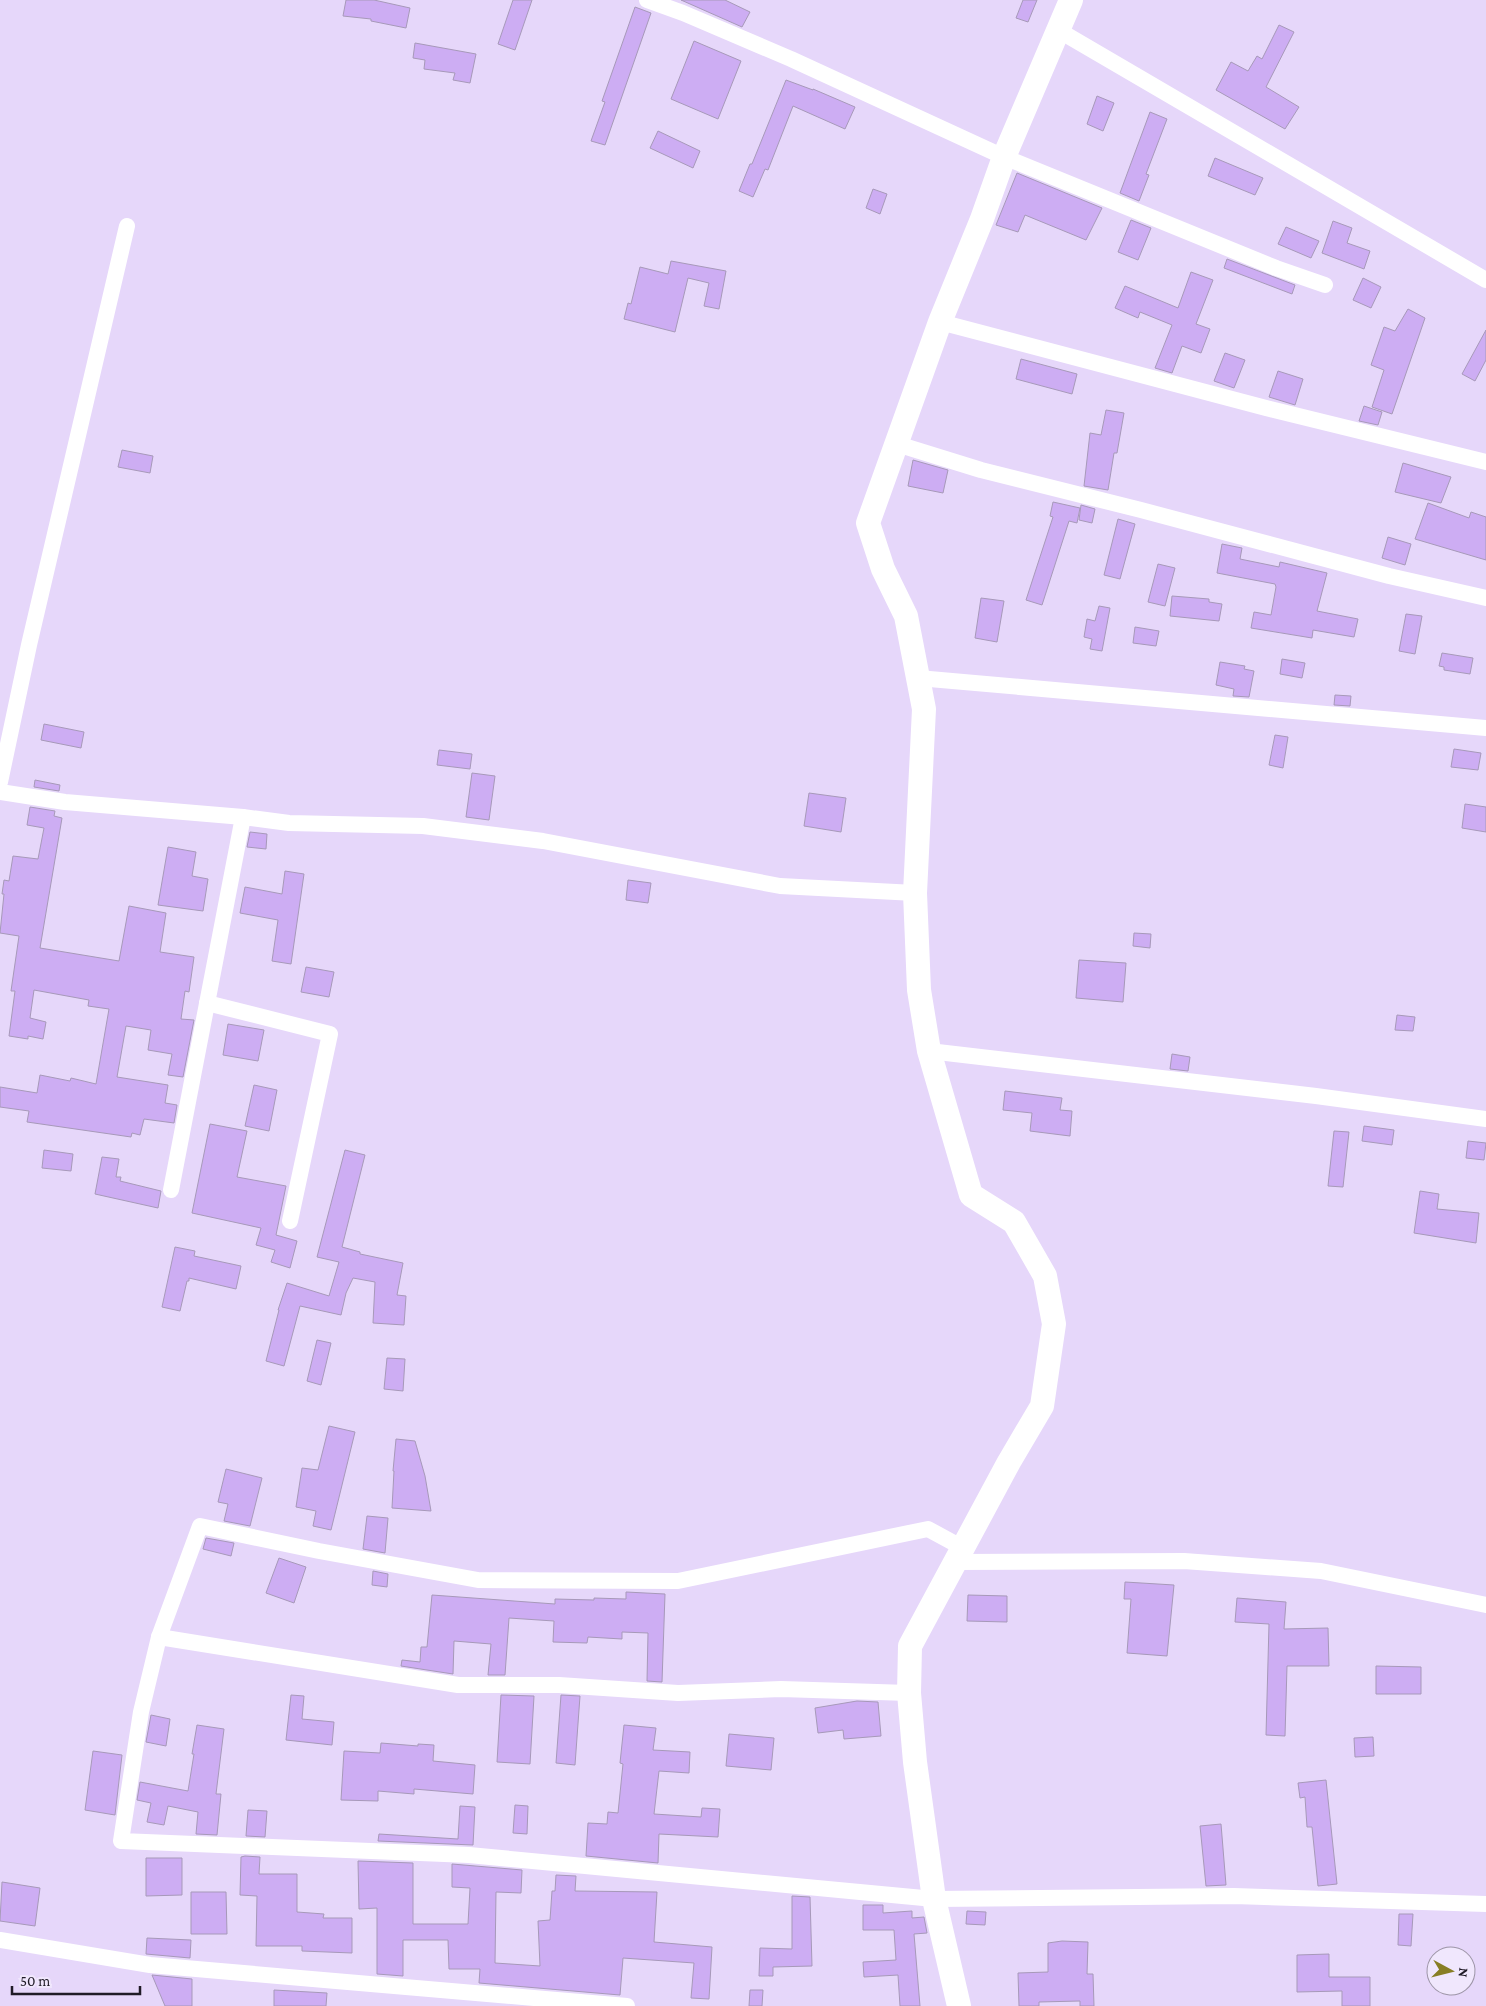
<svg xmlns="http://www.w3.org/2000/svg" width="1486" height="2006" viewBox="0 0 1486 2006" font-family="'Crimson Pro',serif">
	<rect width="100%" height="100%" fill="#e6d7fa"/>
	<!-- building -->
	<g fill="#cdadf3" stroke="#a799b9">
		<polygon points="346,0 374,0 410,8 406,28 371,21 371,19 343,16"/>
		<polygon points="513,0 532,0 515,50 498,44"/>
		<polygon points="681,0 725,0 750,12 742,27"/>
		<polygon points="1023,0 1037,0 1028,22 1016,18"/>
		<polygon points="635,7 651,13 605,145 591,141 605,102 602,101"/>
		<polygon points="1279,25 1294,32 1266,87 1299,107 1285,129 1216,90 1231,62 1248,71 1257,56 1262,59"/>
		<polygon points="694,41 741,61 718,119 671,99"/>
		<polygon points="415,43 476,54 470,83 453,80 455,73 424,69 425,60 413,58"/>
		<polygon points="786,80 813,90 813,89 855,107 845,129 793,106 768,170 765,169 753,197 739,191 750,164 752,164"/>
		<polygon points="1097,96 1114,103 1103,131 1087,124"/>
		<polygon points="1150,112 1167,119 1146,174 1149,175 1139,201 1120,193"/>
		<polygon points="658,131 700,151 693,168 650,148"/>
		<polygon points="1215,158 1263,178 1255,195 1208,176"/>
		<polygon points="1017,173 1102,208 1086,240 1025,215 1018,232 996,225"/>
		<polygon points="873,189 887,194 880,214 866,208"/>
		<polygon points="1131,220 1151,228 1138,260 1118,252"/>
		<polygon points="1333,221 1352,228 1347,243 1370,251 1364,269 1322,253"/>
		<polygon points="1286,227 1319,241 1311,258 1278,244"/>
		<polygon points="1227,259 1295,285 1292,294 1224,268"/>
		<polygon points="671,261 726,271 719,309 704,306 709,283 688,278 675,332 624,319 628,303 631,304 640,267 668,274"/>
		<polygon points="1191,272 1213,280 1196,324 1210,329 1201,353 1182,346 1172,373 1155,368 1172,325 1140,312 1138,318 1115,308 1125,286 1178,308"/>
		<polygon points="1363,278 1381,287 1371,308 1353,300"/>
		<polygon points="1408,309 1425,318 1392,414 1372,407 1384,370 1371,365 1384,327 1395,331"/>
		<polygon points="1486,330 1486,360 1475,381 1462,374"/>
		<polygon points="1225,353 1245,360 1234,388 1214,381"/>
		<polygon points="1021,359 1077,374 1072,394 1016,379"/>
		<polygon points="1278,371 1303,379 1295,405 1269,397"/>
		<polygon points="1364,406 1382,412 1378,425 1359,421"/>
		<polygon points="1106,410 1124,413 1117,453 1114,453 1108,490 1084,486 1090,433 1101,435"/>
		<polygon points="122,450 153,456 150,473 118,467"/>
		<polygon points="913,460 948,470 943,493 908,486"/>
		<polygon points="1403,463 1451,477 1441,503 1395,492"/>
		<polygon points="1053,502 1080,508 1077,523 1069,521 1042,605 1026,600 1053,517 1050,516"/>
		<polygon points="1428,503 1469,518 1471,512 1486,517 1486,560 1415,539"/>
		<polygon points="1081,505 1095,509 1092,523 1079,520"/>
		<polygon points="1118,519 1135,524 1120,579 1104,575"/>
		<polygon points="1388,537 1411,544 1405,565 1382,558"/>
		<polygon points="1222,544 1242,548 1240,559 1279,567 1280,562 1327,573 1317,611 1358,619 1354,637 1313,630 1312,638 1251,628 1254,612 1271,615 1276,587 1275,584 1217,573"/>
		<polygon points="1158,564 1175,568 1165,606 1148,602"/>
		<polygon points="1172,596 1209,599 1209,602 1222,604 1219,621 1170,616"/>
		<polygon points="981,598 1004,601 997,642 975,638"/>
		<polygon points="1099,606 1110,608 1102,651 1090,649 1092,639 1084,637 1087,619 1095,621"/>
		<polygon points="1406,614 1422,616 1415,654 1399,651"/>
		<polygon points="1135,627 1159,631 1156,646 1133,643"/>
		<polygon points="1442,653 1473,658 1470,674 1444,670 1444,667 1439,666"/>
		<polygon points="1282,659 1305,663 1302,678 1280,674"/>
		<polygon points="1220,662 1245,666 1244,669 1254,671 1249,697 1233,696 1234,689 1216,685"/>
		<polygon points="1335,695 1351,696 1350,706 1334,705"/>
		<polygon points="44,724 84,732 81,748 41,740"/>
		<polygon points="1275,735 1288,737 1283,768 1269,765"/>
		<polygon points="1454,749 1481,753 1478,770 1451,767"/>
		<polygon points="439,750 472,754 470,769 437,765"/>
		<polygon points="472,773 495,776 489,820 466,817"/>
		<polygon points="35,780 60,785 59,791 34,787"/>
		<polygon points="809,793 846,798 841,832 804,826"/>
		<polygon points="1465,804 1486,807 1486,832 1462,828"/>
		<polygon points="30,807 55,811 54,816 62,818 40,948 119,961 129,906 166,913 160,952 194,957 189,992 185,991 181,1019 194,1020 183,1077 168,1075 172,1054 148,1050 151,1030 126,1026 117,1077 168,1085 165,1103 177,1105 174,1123 144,1119 140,1135 132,1133 131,1137 27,1122 29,1111 0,1107 0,1087 37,1093 40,1075 70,1081 71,1078 96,1084 109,1009 88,1006 89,1000 34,990 30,1018 46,1022 43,1039 28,1036 28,1039 9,1036 15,991 11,991 19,936 0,933 4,894 2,894 4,880 9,881 13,856 38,859 44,828 27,825"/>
		<polygon points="250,832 267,834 266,849 247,847"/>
		<polygon points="168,847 196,852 192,876 208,879 203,911 158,905"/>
		<polygon points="285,871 304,874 291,964 272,961 278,920 240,913 245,887 282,894"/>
		<polygon points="628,880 651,883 648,903 626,900"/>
		<polygon points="1134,933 1151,934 1150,948 1133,946"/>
		<polygon points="1079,960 1126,963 1123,1002 1076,998"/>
		<polygon points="306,967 334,972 329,997 301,992"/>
		<polygon points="1397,1015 1415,1017 1413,1031 1395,1030"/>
		<polygon points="228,1024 264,1030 258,1061 223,1055"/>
		<polygon points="1172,1054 1190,1057 1188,1071 1170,1069"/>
		<polygon points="254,1085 277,1090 269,1131 245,1126"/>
		<polygon points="1005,1091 1062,1098 1060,1110 1072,1111 1070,1136 1030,1131 1032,1113 1003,1110"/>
		<polygon points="210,1124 247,1131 237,1177 286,1186 276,1235 297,1241 290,1268 271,1262 275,1250 256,1245 261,1228 192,1213"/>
		<polygon points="1364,1126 1394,1130 1392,1145 1362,1141"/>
		<polygon points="1334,1131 1349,1132 1343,1187 1328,1186"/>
		<polygon points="1468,1141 1486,1143 1484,1160 1466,1158"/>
		<polygon points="44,1150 73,1154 71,1171 42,1168"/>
		<polygon points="345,1150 365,1155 342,1247 360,1252 360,1254 403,1263 397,1295 406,1296 404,1325 373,1323 375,1282 353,1278 346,1293 341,1315 300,1306 284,1366 266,1361 279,1310 278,1310 287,1283 329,1296 339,1262 317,1257"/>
		<polygon points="102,1157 119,1159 116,1177 121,1177 120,1181 161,1191 158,1208 95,1194"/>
		<polygon points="1420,1191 1439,1194 1437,1209 1479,1213 1476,1243 1414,1233"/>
		<polygon points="175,1247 195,1251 194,1256 241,1266 236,1289 189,1278 189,1281 187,1281 180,1311 162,1307"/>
		<polygon points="317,1340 331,1343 321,1385 307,1381"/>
		<polygon points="387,1358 405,1359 403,1391 384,1389"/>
		<polygon points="329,1426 355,1432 331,1530 313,1526 316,1511 296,1507 302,1468 318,1470"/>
		<polygon points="396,1439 415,1441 425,1476 431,1511 392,1508 394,1471 393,1471"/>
		<polygon points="226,1469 262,1478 250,1526 224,1521 228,1504 218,1502"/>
		<polygon points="367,1516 388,1518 385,1553 363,1549"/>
		<polygon points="206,1538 234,1543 231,1556 203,1549"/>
		<polygon points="279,1558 306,1567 294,1603 266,1593"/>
		<polygon points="373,1571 388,1574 387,1587 372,1585"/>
		<polygon points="1125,1582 1174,1585 1167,1656 1127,1653 1131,1599 1124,1599"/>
		<polygon points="626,1592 665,1594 662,1682 647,1681 648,1633 622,1632 622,1639 588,1637 587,1643 553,1642 554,1621 509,1618 505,1675 488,1675 491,1644 454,1641 453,1674 401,1666 402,1660 420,1662 421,1647 427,1647 432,1595 555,1604 555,1599 594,1600 594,1598 626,1599"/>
		<polygon points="968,1595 1007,1596 1007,1622 967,1621"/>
		<polygon points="1237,1598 1286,1602 1284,1629 1328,1628 1329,1666 1287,1666 1285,1736 1266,1735 1269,1624 1235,1622"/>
		<polygon points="1376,1666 1421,1667 1421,1694 1376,1694"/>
		<polygon points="291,1695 304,1696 302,1719 334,1722 332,1745 286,1740"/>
		<polygon points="501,1695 534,1696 530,1764 497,1762"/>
		<polygon points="561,1695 580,1696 575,1765 556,1763"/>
		<polygon points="857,1701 878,1702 881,1736 844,1739 843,1730 818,1733 815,1708"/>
		<polygon points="151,1715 170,1719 166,1746 146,1742"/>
		<polygon points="197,1725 224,1729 216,1794 221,1794 217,1835 196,1834 198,1812 168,1806 164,1825 147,1822 151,1803 137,1800 140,1782 188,1791 194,1754 192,1754"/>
		<polygon points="624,1725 656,1728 653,1750 690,1752 689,1773 659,1771 654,1814 701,1817 702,1808 720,1809 718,1837 659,1834 658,1863 586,1856 588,1823 607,1824 608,1812 618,1813 623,1764 620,1763"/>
		<polygon points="729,1734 774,1738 771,1770 726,1766"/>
		<polygon points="1373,1737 1374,1756 1355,1757 1354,1738"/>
		<polygon points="381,1743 418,1746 418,1744 434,1745 433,1761 475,1765 473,1794 414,1789 414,1794 378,1791 378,1801 341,1800 344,1751 380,1753"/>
		<polygon points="93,1751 122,1755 115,1815 85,1810"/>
		<polygon points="1326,1780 1337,1884 1318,1886 1312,1827 1307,1827 1305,1797 1300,1798 1298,1783"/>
		<polygon points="515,1805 528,1806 527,1834 513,1833"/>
		<polygon points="460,1806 475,1807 473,1845 378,1841 379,1834 458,1839"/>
		<polygon points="248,1810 267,1811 265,1837 246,1836"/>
		<polygon points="1221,1824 1226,1885 1206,1886 1200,1826"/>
		<polygon points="245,1856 260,1857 259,1874 297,1874 297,1912 324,1914 323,1918 352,1918 352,1953 302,1951 302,1946 256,1946 257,1896 240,1895 241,1857"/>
		<polygon points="146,1858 182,1858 182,1895 146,1896"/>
		<polygon points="358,1861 413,1863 413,1924 468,1924 470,1888 452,1887 452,1864 522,1870 521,1893 496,1892 495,1963 540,1966 538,1921 550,1920 552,1891 555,1891 556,1875 576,1876 575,1891 657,1892 654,1942 712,1947 709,1999 691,1998 694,1963 623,1958 620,1995 479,1983 480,1969 449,1969 448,1940 403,1940 403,1976 377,1974 377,1908 359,1909"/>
		<polygon points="2,1882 40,1888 35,1926 0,1921"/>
		<polygon points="191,1892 226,1892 227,1934 191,1934"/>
		<polygon points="792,1896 810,1897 812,1966 773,1967 773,1976 759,1976 760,1948 792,1949"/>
		<polygon points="863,1905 883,1905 883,1913 912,1911 912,1918 924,1917 927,1933 914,1934 920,2006 900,2006 898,1975 864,1977 863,1962 896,1960 894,1930 863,1930"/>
		<polygon points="967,1911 986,1912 985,1925 966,1924"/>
		<polygon points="1399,1914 1413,1914 1411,1946 1398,1945"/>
		<polygon points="147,1938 191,1940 190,1958 146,1954"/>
		<polygon points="1062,1941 1088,1942 1087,1974 1093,1974 1094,2006 1080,2006 1080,2001 1039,2002 1039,2006 1019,2006 1018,1973 1048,1972 1048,1943"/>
		<polygon points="1329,1954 1329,1977 1370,1977 1370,2006 1342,2006 1342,1991 1297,1992 1297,1955"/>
		<polygon points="152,1975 192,1979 192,2006 165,2006"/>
		<polygon points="274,1990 327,1993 326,2006 274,2006"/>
		<polygon points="750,1990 763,1990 762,2006 749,2006"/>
	</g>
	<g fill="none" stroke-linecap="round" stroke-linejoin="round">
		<!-- street -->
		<g stroke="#fff" stroke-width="16">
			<polyline points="647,0 683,13 791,59 1004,157 1276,268 1325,285"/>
			<polyline points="1058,30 1486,280"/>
			<polyline points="940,322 1266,408 1486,462"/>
			<polyline points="897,444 981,470 1141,510 1389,576 1486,598"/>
			<polyline points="918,678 1486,728"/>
			<polyline points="0,782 29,645 127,226"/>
			<polyline points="0,792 65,802 243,817 289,823 423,826 543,841 780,886 915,893"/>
			<polyline points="207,1003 330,1034 290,1221"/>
			<polyline points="929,1051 1316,1096 1486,1119"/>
			<polyline points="171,1190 243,817"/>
			<polyline points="963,1548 928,1529 678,1581 478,1580 319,1551 200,1526 159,1637 141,1712 121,1841 469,1855 934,1899 1234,1896 1486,1904"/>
			<polyline points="955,1562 1184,1561 1321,1571 1486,1605"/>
			<polyline points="159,1637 458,1685 559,1685 678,1693 781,1689 909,1693"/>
			<polyline points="0,1940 150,1965 627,2006"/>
		</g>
		<!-- secondary -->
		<polyline stroke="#fff" stroke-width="24" points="959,2006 934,1899 915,1762 909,1693 910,1646 1009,1462 1042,1406 1054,1324 1045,1276 1014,1222 971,1195 929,1051 919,990 915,893 924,709 906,616 883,569 868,523 940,322 982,219 1004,157 1071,0"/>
	</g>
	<!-- north arrow -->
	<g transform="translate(1451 1971) rotate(97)"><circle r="24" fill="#f0e7fd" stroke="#9d95a7"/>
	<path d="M0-4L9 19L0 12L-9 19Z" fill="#887e25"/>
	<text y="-8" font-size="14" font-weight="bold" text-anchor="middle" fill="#201b27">N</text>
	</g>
	<!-- scale -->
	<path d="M12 1986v8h128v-8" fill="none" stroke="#201b27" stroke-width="2.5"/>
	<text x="20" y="1986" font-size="15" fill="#201b27" stroke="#f0e7fd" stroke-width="4" paint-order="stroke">50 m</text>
</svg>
